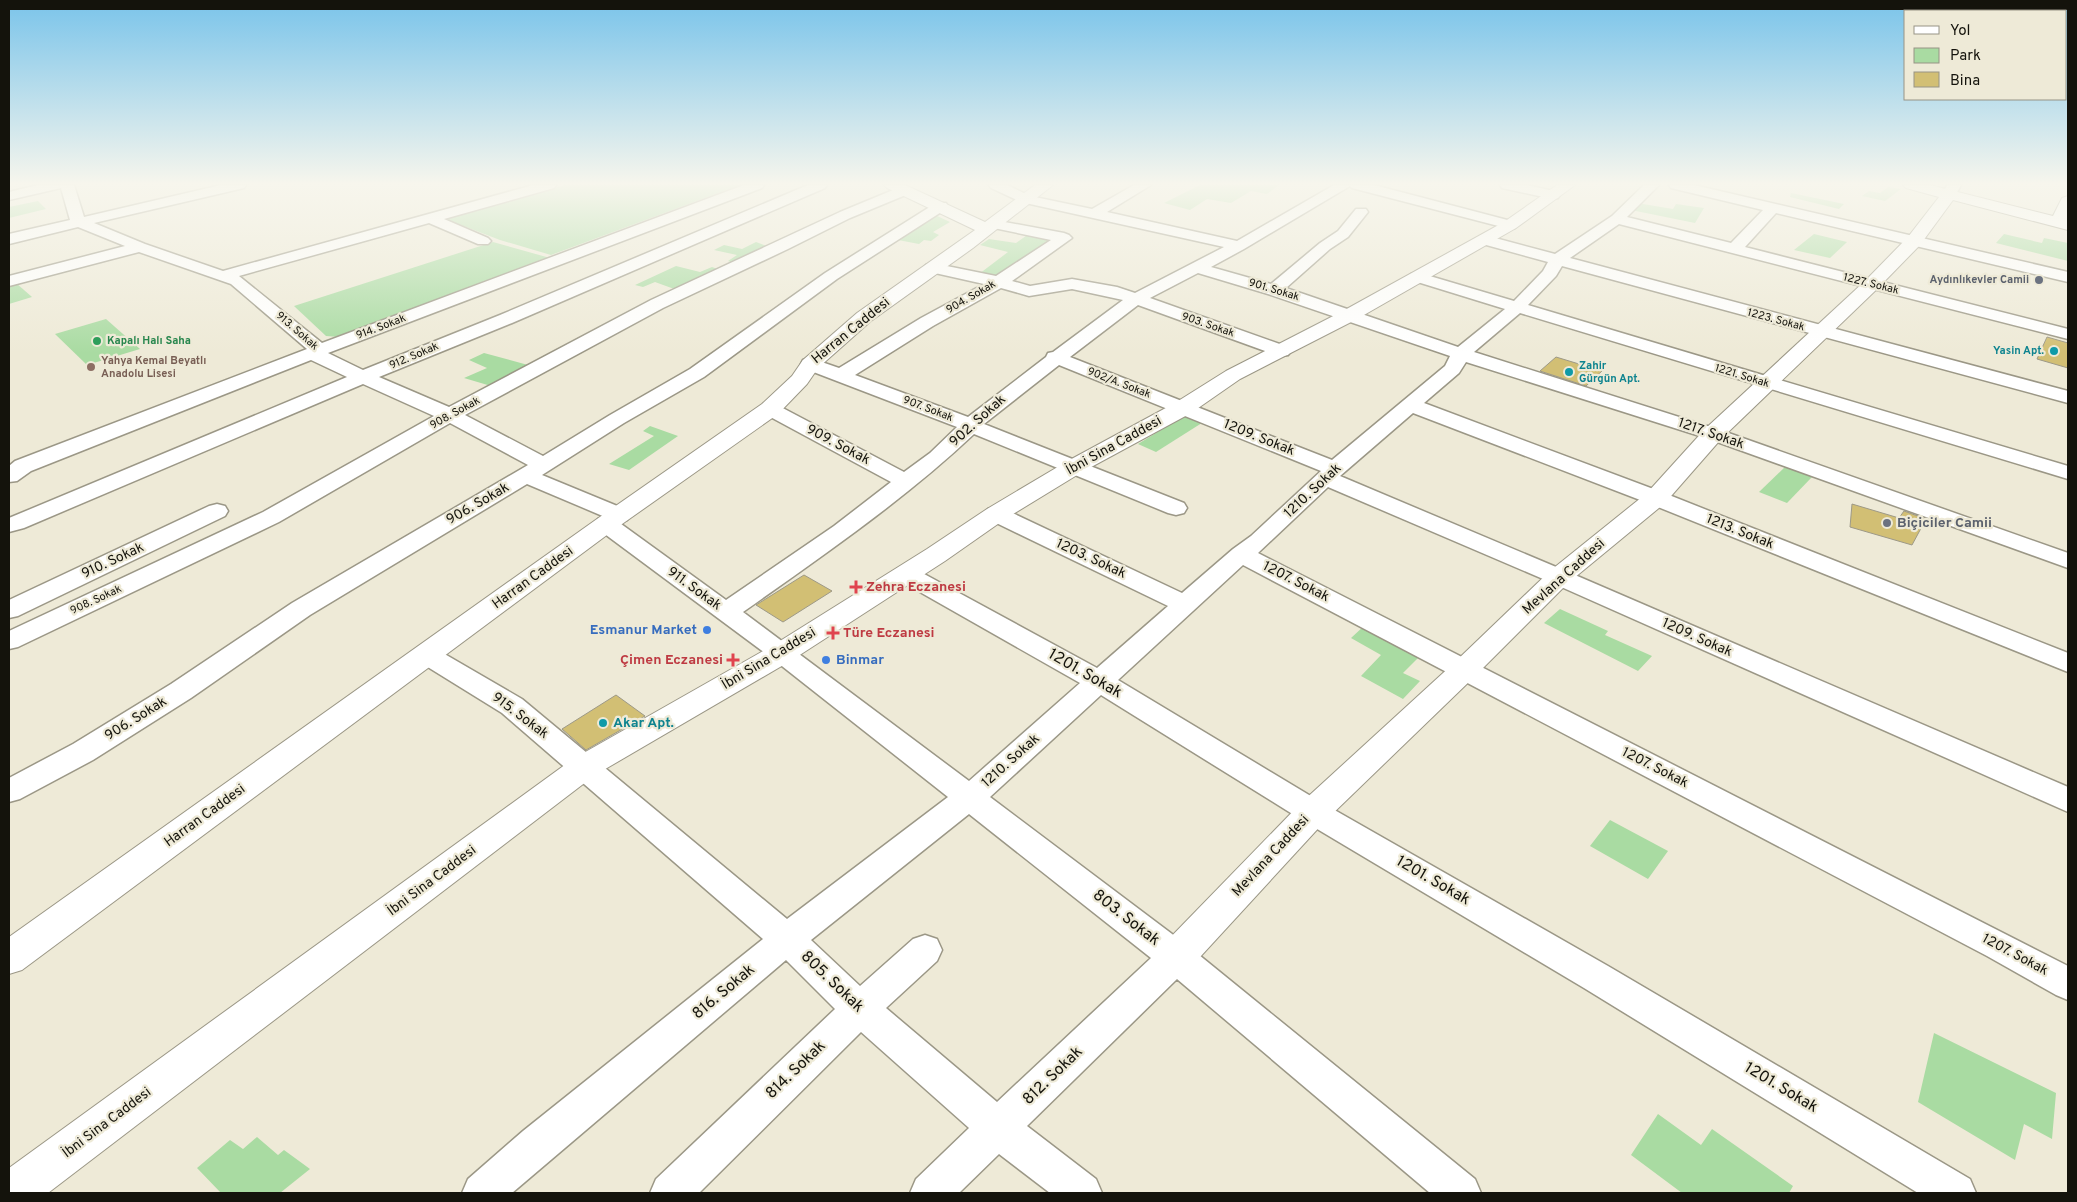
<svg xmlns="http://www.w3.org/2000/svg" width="2077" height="1202" viewBox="0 0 2077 1202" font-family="Overpass,sans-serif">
	<rect width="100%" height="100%" fill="#eeead7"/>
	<!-- green -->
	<g fill="#a9dba2">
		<polygon points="565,185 740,185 551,255 500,240 448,220 453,216"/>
		<polygon points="1200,185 1279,185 1267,194 1251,191 1231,203 1207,199 1190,210 1164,203"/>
		<polygon points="1888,187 1901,189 1885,201 1862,196 1869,191 1880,193"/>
		<polygon points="1791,193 1844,204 1839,209 1790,197"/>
		<polygon points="38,201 46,209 9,218 9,207"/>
		<polygon points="1637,203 1673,209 1676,204 1704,208 1695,223 1631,210"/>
		<polygon points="935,215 950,222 933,232 939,235 931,241 924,240 919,244 898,240"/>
		<polygon points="1030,233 1059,239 999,278 979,274 1008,252 980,245 989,239 1016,243"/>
		<polygon points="1814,234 1847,242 1830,258 1794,250"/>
		<polygon points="2004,234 2042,243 2044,238 2068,243 2068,261 1996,243"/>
		<polygon points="493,242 550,258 339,337 326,336 294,306"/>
		<polygon points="756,242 769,247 736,264 728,261 737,255 714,250 724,245 742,249"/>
		<polygon points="676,266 700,272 712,267 720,270 677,290 655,282 643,287 635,285"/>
		<polygon points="16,283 32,297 9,304 9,285"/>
		<polygon points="106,319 140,349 87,365 55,334"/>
		<polygon points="484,353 528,365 491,386 464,378 487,368 469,360"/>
		<polygon points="1187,414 1205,421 1156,452 1138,444"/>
		<polygon points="650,426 678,436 629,470 609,464 654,436 643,431"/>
		<polygon points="1785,467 1812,477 1787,503 1759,492"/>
		<polygon points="1560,609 1608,631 1605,635 1652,656 1638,671 1544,623"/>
		<polygon points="1364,626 1420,656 1403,673 1420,681 1403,699 1361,676 1381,655 1351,638"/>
		<polygon points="1610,820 1668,851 1648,879 1590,846"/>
		<polygon points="1934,1033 2056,1093 2052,1139 2024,1124 2015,1160 1918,1102"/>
		<polygon points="1658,1114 1701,1145 1712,1129 1793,1186 1789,1193 1682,1193 1631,1155"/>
		<polygon points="257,1137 278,1155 284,1150 310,1169 280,1193 221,1193 197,1168 230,1140 243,1149"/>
	</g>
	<!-- building -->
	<g fill="#d2bf74" stroke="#9d9987">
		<polygon points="2047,337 2068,343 2068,368 2037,359"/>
		<polygon points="1556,357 1602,371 1586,386 1540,371"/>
		<polygon points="1852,504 1899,518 1904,511 1926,519 1912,545 1850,527"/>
		<polygon points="804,575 832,591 783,622 756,605"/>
		<polygon points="616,695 645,716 586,750 562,729"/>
	</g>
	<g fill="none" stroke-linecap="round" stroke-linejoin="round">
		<defs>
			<g id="street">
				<path d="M38 185H74L84 217 221 185H246L244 188 94 223 145 244 223 271 533 185H556L554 188 444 219 488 238 491 241 488 244H478L429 223 239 276 322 343 744 185H764L762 188 328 353 363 370 500 315 808 185H827L825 188 512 323 379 377 449 407 651 300 840 212 898 188H908L910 191 908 194 850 218 788 249 663 308 465 415 543 456 610 415 690 369 825 273 936 203H946L948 206 946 209 837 279 704 377 624 423 542 475 627 510 630 515 627 520 617 521 726 600 834 526 891 482 763 413 760 409 763 405 770 403 777 405 904 472 930 453 957 427 803 368 801 364 803 360 810 358 839 368 921 318 984 284 926 271 924 268 926 265 932 263 996 276 1051 240 989 227 987 224 989 221 994 220 1064 233 1069 235 1072 238 1012 281 1030 286 1072 279 1117 287 1135 293 1224 247 1021 202 991 188 989 185H1007L1030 196 1092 209 1134 185H1151L1107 212 1237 241 1334 185H1374L1515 222 1517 225 1515 228 1510 229 1352 188 1350 186 1244 249 1211 267 1271 284 1320 243 1338 231 1356 209H1366L1368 212 1348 237 1330 249 1286 288 1458 347 1505 309 1411 280 1409 277 1411 274H1423L1514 301 1543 271 1548 262 1479 243 1476 240 1479 237 1484 235 1555 254 1612 216 1644 185H1659L1627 217 1731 243 1763 210 1671 188 1669 185H1694L2068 272V282L1776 213 1745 247 2068 329V339L1619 224 1570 258 2068 391V403L1562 266 1556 276 1528 305 2068 466V479L1520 313 1474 352 1720 430 2068 553V568L1706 438 1466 362 1459 373 1424 403 1664 493 2068 653V672L1648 503 1413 413 1340 476 1568 572 2068 787V812L1550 582 1328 487 1258 553 2068 966V1000L2056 995 1987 956 1243 565 1118 680 1324 804 1608 966 1970 1179 1976 1193H1918L1584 988 1302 820 1101 695 990 797 1188 946 1475 1179 1481 1193H1430L1177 979 1027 1126 1096 1179 1102 1193H1050L999 1154 959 1193H910L916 1179 969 1128 861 1032 699 1193H650L656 1179 835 1009 786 960 512 1193H462L468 1179 523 1131 763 939 502 713 418 661 414 655 418 649 427 646 436 649 522 699 787 919 948 797 773 659 598 529 595 524 598 519 605 517 527 484 310 615 191 698 93 760 20 799 9 802V778L73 744 171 684 292 603 528 465 450 423 279 522 18 647 9 649V631L263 512 434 416 363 384 24 528 9 532V518L347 377 311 360 31 471 17 481 9 482V466L15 461 307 349 231 284 139 252 9 286V276L125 246 78 227 9 244V234L70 220 61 188 9 200V192ZM1198 273 1268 294 1450 356 1445 366 1332 460 1070 357 1138 305 1276 355 1282 356 1288 355 1291 351 1288 347 1150 298ZM1001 288 1029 296 1072 289 1123 300 1053 352 1048 353 1046 357 968 417 855 375 933 326ZM1059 365 1321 471 1251 536 1233 549 1182 593 1004 509 996 507 988 509 985 514 988 519 1168 606 1097 668 915 569 906 567 897 569 894 574 897 579 1080 683 969 781 743 612C822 556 903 501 974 434L1168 513 1176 515 1184 513 1187 508 1184 503 984 424ZM969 814 1151 958 997 1102 886 1008 937 961 942 950 937 939 925 935 913 939 860 986 811 940Z"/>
				<polygon points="1500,185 1527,185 1558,192 1560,195 1558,198 1553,199 1502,188"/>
				<polygon points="1947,185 1961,185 1954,198 1944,198 1942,195"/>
				<polygon points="217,504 225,506 228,511 225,516 18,616 9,618 9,600 209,506"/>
			</g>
			<g id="secondary">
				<polygon points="884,185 905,185 985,222 1035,185 1053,185 973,248 871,321 818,368 807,384 778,414 615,529 22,970 9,974 9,937 597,519 762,404 792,376 803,360 857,313 975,230 887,188"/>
				<polygon points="1557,185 1575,185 1516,228 1357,319 1240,379 1191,413 1082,472 1005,519 945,561 792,660 595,775 48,1193 9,1193 9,1168 573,759 772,646 927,549 987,509 1066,462 1175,403 1226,371 1343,311 1504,222"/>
				<polygon points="1903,185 1930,185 2053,216 2062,198 2068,196 2068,230 1953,200 1920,245 1877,289 1721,439 1665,503 1568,583 1474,677 1325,821 1189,969 1176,974 1163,969 1157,957 1163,945 1301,803 1454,663 1550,571 1647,493 1705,429 1865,281 1908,237 1939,197 1906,188"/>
			</g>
		</defs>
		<!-- street casing -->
		<use href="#street" stroke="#9b9786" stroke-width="3"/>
		<!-- secondary casing -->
		<use href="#secondary" stroke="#9b9786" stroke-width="2"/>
		<!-- street -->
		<use href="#street" fill="#fff" fill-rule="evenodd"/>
		<!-- secondary -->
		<use href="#secondary" fill="#fff" fill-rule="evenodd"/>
	</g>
	<!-- sky -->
	<linearGradient id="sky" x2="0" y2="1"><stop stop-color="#7ac4ea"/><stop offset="0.52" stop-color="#f7f6ed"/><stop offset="1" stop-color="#f7f6ed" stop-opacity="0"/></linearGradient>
	<rect width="2077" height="353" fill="url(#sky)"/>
	<!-- markers -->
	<g fill="#6b7280" stroke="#eeead7" stroke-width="2">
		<circle cx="2039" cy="280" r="5"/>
		<circle cx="1887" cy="523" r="5"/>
	</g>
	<circle fill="#2e9e5b" stroke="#eeead7" stroke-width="2" cx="97" cy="341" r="5"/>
	<g fill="#0f9aa8" stroke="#eeead7" stroke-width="2">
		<circle cx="2054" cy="351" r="5"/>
		<circle cx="1569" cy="372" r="5"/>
		<circle cx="603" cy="723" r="5"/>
	</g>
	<circle fill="#8d6e63" stroke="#eeead7" stroke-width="2" cx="91" cy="367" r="5"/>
	<g fill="#e0444e" stroke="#eeead7" stroke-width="2">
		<path d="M853.5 579.5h5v5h5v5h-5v5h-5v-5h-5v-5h5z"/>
		<path d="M830.5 625.5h5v5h5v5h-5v5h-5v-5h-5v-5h5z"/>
		<path d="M730.5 652.5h5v5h5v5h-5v5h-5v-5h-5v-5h5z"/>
	</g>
	<g fill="#3f7fe0" stroke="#eeead7" stroke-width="2">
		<circle cx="707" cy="630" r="5"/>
		<circle cx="826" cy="660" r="5"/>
	</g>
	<g text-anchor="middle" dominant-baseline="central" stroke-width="4.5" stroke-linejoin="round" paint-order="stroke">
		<!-- far-worship labels -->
		<g font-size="11" font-weight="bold" fill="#5b616d" stroke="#eeead7" text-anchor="end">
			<text x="2029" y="280">Aydınlıkevler Camii</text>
		</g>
		<!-- far-street labels -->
		<g font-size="11" fill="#14130c" stroke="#eeead7">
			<text transform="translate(1871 284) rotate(14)">1227. Sokak</text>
			<text transform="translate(1274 290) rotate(17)">901. Sokak</text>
			<text transform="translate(971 297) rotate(-30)">904. Sokak</text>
			<text transform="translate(1776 320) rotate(15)">1223. Sokak</text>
			<text transform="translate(1208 325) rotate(19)">903. Sokak</text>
			<text transform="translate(381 327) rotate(-21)">914. Sokak</text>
			<text transform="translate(297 331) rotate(41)">913. Sokak</text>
			<text transform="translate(414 356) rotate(-23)">912. Sokak</text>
			<text transform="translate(1742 376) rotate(17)">1221. Sokak</text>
			<text transform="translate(1119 383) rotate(21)">902/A. Sokak</text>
			<text transform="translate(928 409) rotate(21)">907. Sokak</text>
			<text transform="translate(455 413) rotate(-29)">908. Sokak</text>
			<text transform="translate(96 600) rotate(-25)">908. Sokak</text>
		</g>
		<!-- far-leisure labels -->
		<g font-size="11" font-weight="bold" fill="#27864d" stroke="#eeead7" text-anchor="start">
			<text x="107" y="341">Kapalı Halı Saha</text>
		</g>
		<!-- far-culture labels -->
		<g font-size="11" font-weight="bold" fill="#0d838f" stroke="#eeead7" text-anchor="end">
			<text x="2044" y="351">Yasin Apt.</text>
			<text x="1579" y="366" text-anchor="start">Zahir<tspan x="1579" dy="13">Gürgün Apt.</tspan></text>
		</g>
		<!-- far-education labels -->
		<g font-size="11" font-weight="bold" fill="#785e54" stroke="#eeead7" text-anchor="start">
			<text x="101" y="361">Yahya Kemal Beyatlı<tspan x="101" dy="13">Anadolu Lisesi</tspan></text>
		</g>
		<!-- street labels -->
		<g font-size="14" fill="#14130c" stroke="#eeead7">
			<text transform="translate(851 331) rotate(-39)">Harran Caddesi</text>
			<text transform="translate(978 421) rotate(-42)">902. Sokak</text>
			<text transform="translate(1711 434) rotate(19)">1217. Sokak</text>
			<text transform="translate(1259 438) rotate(22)">1209. Sokak</text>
			<text transform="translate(838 445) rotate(28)">909. Sokak</text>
			<text transform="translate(1114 446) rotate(-29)">İbni Sina Caddesi</text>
			<text transform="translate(1313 491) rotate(-43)">1210. Sokak</text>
			<text transform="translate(478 504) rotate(-30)">906. Sokak</text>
			<text transform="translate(1740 532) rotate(22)">1213. Sokak</text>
			<text transform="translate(1091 559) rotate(25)">1203. Sokak</text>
			<text transform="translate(113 561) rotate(-25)">910. Sokak</text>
			<text transform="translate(1564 577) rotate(-42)">Mevlana Caddesi</text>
			<text transform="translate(533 578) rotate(-36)">Harran Caddesi</text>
			<text transform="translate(1296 582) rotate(27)">1207. Sokak</text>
			<text transform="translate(694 589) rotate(36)">911. Sokak</text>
			<text transform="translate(1697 638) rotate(24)">1209. Sokak</text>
			<text transform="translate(769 659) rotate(-31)">İbni Sina Caddesi</text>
			<text transform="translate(520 716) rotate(37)">915. Sokak</text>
			<text transform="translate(136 719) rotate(-32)">906. Sokak</text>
			<text transform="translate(1011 761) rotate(-42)">1210. Sokak</text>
			<text transform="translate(1655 768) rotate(27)">1207. Sokak</text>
			<text transform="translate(205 816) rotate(-36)">Harran Caddesi</text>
			<text transform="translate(1271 856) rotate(-47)">Mevlana Caddesi</text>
			<text transform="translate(432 881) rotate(-37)">İbni Sina Caddesi</text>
			<text transform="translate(2015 955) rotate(28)">1207. Sokak</text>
			<text transform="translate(107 1123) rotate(-37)">İbni Sina Caddesi</text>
		</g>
		<!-- worship labels -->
		<g font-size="14" font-weight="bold" fill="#5b616d" stroke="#eeead7" text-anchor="start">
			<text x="1897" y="523">Biçiciler Camii</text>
		</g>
		<!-- health labels -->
		<g font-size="14" font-weight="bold" fill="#be3a42" stroke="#eeead7" text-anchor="start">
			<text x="866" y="587">Zehra Eczanesi</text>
			<text x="843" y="633">Türe Eczanesi</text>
			<text x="723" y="660" text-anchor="end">Çimen Eczanesi</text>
		</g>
		<!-- shop labels -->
		<g font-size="14" font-weight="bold" fill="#366cbe" stroke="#eeead7" text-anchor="end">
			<text x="697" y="630">Esmanur Market</text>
			<text x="836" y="660" text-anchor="start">Binmar</text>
		</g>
		<!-- culture labels -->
		<g font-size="14" font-weight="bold" fill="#0d838f" stroke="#eeead7" text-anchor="start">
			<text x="613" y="723">Akar Apt.</text>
		</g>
		<!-- near-street labels -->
		<g font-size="16" fill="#14130c" stroke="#eeead7">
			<text transform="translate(1085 674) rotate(30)">1201. Sokak</text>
			<text transform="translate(1433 881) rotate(30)">1201. Sokak</text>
			<text transform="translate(1126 918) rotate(38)">803. Sokak</text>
			<text transform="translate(832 982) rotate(44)">805. Sokak</text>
			<text transform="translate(724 992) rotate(-40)">816. Sokak</text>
			<text transform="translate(796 1070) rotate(-44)">814. Sokak</text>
			<text transform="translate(1053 1076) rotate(-44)">812. Sokak</text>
			<text transform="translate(1781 1088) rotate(31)">1201. Sokak</text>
		</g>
	</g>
	<!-- border -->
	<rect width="2077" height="1202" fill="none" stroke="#14130c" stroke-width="20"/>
	<!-- legend -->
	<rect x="1904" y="10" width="162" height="90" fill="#eeead7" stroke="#979486"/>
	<rect x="1914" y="26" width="25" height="8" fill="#ffffff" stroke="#979486"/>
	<text x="1950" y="35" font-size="15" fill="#14130c">Yol</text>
	<rect x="1914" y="48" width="25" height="15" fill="#a9dba2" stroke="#979486"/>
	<text x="1950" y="60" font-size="15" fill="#14130c">Park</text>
	<rect x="1914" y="72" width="25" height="15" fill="#d2bf74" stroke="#979486"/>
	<text x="1950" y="85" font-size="15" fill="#14130c">Bina</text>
</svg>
